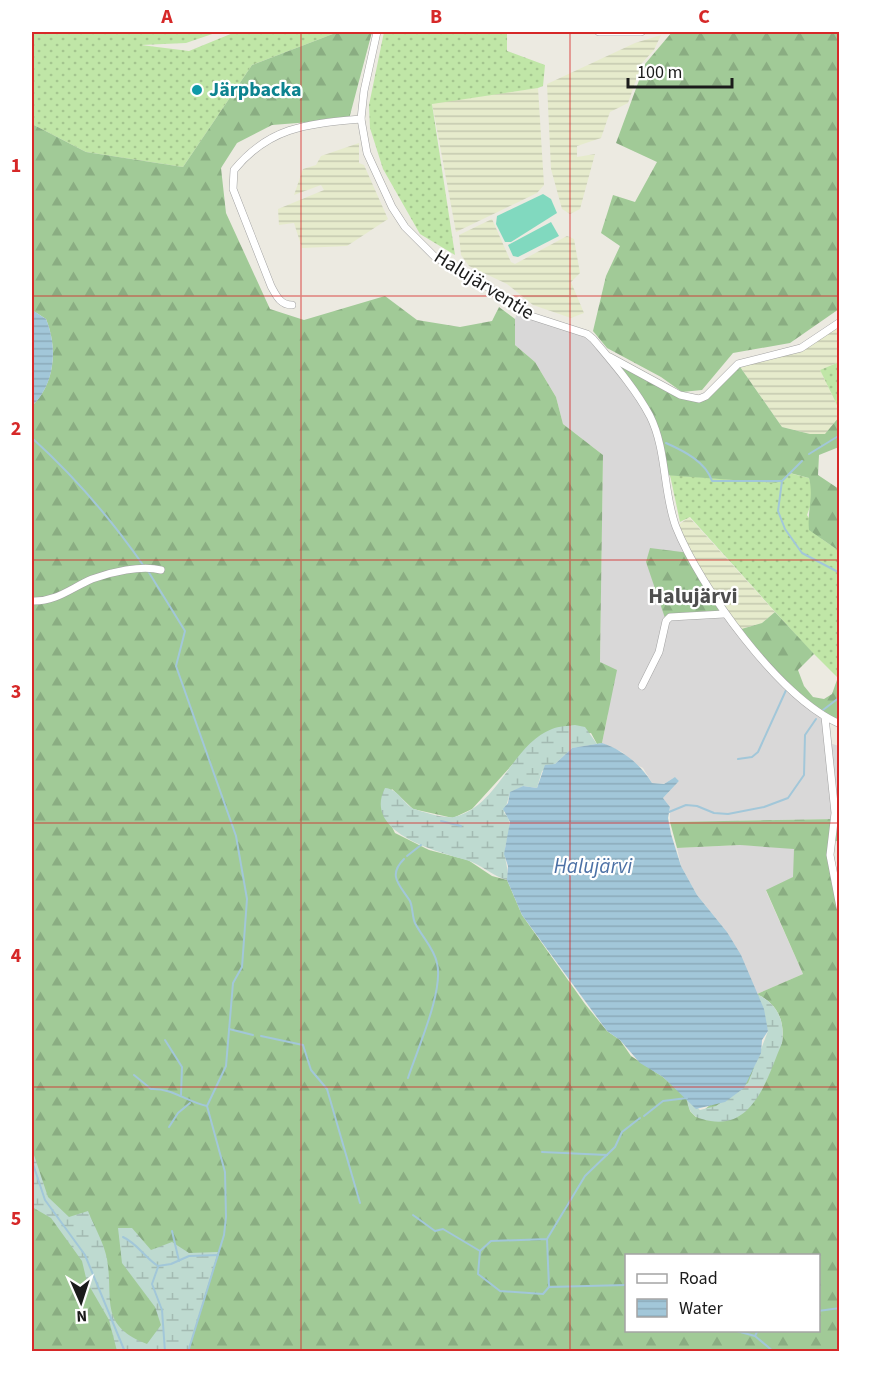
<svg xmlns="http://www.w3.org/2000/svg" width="871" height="1383" viewBox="0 0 871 1383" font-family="'Source Sans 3',sans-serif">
	<defs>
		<pattern id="farmland-rules" width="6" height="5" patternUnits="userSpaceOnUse" patternTransform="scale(1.5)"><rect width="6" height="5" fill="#e6ebcc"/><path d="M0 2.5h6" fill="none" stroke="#c5c9af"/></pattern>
		<pattern id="grass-dots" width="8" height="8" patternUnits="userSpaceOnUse" patternTransform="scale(1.5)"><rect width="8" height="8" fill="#c0e6a7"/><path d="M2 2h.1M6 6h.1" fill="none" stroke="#a4c58f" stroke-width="1.8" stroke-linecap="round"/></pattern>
		<pattern id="forest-firs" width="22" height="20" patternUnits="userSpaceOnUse" patternTransform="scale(1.5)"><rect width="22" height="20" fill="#a1ca97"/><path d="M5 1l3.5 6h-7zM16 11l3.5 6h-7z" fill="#8aad82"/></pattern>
		<pattern id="wetland-marsh" width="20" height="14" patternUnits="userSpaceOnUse" patternTransform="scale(1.5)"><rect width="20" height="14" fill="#bedad0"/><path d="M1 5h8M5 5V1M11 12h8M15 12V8" fill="none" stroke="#a3bab2"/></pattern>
		<pattern id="water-rules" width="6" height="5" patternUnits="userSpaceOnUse" patternTransform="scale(1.5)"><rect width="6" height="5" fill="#a2c7d9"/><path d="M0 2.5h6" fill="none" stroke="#8baaba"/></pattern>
	</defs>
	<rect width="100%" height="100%" fill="#eceae1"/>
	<!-- residential -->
	<g fill="#d9d8d8">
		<polygon points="519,307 528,315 593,339 651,418 676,527 724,614 793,690 825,717 826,742 839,746 839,819 670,822 670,807 663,798 679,781 675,777 664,784 652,783 643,768 633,763 622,752 602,743 608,714 600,662 603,455 563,424 556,397 535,362 515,345 515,319"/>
		<polygon points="741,845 794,848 794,877 766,891 803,974 757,994 727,932 697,895 681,866 677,848"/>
	</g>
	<!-- farmland -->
	<g fill="url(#farmland-rules)">
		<polygon points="661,35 654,50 642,63 628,103 610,112 601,138 577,146 577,157 595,154 580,209 570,214 562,209 551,169 547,84 635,43"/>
		<polygon points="538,88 544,185 537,193 456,232 432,103"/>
		<polygon points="359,143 359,163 364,165 388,219 347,246 302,248 294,223 279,225 278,209 324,190 321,185 294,195 303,169 316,165 321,156"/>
		<polygon points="492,219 511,262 515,264 567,236 574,239 580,273 571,282 584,313 571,318 533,305 507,284 469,266 461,255 459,235"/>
		<polygon points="839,322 839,362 820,370 839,409 839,416 826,434 810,434 782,427 738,364 789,352"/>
		<polygon points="689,517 775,612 762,623 738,630 724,614 676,527"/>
	</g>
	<!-- grass -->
	<g fill="url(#grass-dots)">
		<polygon points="32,32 218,32 186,43 141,45 189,51 233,33 338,32 252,65 183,167 86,152 32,124"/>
		<polygon points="384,32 507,32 507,51 545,65 543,86 538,88 432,104 455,255 420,234 383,169 370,128 369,105"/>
		<polygon points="839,362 839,409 820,370"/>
		<polygon points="789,473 809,478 814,496 807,515 822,539 839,551 839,679 805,645 690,517 680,522 670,475 776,483 782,481"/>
	</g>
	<!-- forest -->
	<g fill="url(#forest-firs)" fill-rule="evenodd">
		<path d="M338 32H372L349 119 272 125 237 143 221 168 226 213 270 309 304 320 385 296 417 320 460 327 492 321 499 307 515 319V345L535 362 556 397 563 424 603 455 600 662 617 670 602 743 597 744 591 733 531 744 472 809 453 818 413 809 392 789 381 805 395 833 429 850 468 860 492 876 507 880 522 915 585 1004 607 1031 620 1040 631 1056 663 1077 687 1098 690 1111 696 1117 782 1043C785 1021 778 1004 757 994L803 974 766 890 793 877 794 849 740 845 677 848 670 822 839 819V842L831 839 840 907 839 1351H32V406C55 384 58 348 46 319L32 310V124L86 152 183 167 252 65ZM626 1256H818V1330H626Z"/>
		<polygon points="672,32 839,32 839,309 790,343 733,353 702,390 682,392 661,377 607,348 593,331 606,276 620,246 601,233 613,195 635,202 657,162 616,143 645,64"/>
		<path d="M607 355 680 395 699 399 738 364 782 427 810 434H825L839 417V447L819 455 818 475 839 489V551L809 530C807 510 814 498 809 478L790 473 782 481 776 483 664 475 651 418Z"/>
		<polygon points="650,548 690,553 724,614 679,615 666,621 646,562"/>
		<path d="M775 612 814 654 798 670 804 686 813 697 824 699 832 694 838 677 839 679V720C799 701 769 662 738 630L762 623Z"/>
	</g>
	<!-- wetland -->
	<g fill="url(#wetland-marsh)">
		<path d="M575 725 585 727 597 744 572 748 555 764 542 771 537 788 523 786 510 793 504 813C517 824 503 842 505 856 506 865 509 871 507 880 492 876 481 864 466 860 438 852 362 833 385 788 399 789 403 804 414 809 423 812 446 819 454 817 499 806 511 745 552 729 559 726 568 726 575 725Z"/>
		<path d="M757 994C778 1004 785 1021 782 1043 767 1078 753 1135 702 1119 692 1117 687 1108 687 1098L700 1110 716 1106 748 1083 768 1031Z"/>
		<path d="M32 1149 48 1197 69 1217 88 1211C94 1226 104 1243 107 1259 114 1299 98 1325 147 1344L161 1325 155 1307 122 1263 118 1228H132L151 1250 172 1242 189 1253 218 1252 188 1351H117L109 1320 87 1282 82 1261 51 1218 32 1207Z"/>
	</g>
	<!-- pitch -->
	<g fill="#81d9bf">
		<polygon points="543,194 551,199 557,213 511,242 505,242 496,224 497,216"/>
		<polygon points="551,222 559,236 518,257 513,256 508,245"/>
	</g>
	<!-- water -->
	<g fill="url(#water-rules)">
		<path d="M32 310 46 319C58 348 55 384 32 406Z"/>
		<path d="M602 743C623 750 641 765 652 783L664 784 675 777 679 781 663 798 670 807 668 818 671 834 681 866 697 895 727 932 741 955 764 1009 768 1031 762 1040 761 1053 744 1088 725 1102 696 1109 663 1077 640 1063 620 1040 607 1031 522 915 507 880 508 866 504 854 510 822 503 809 508 803 510 792 523 786 537 788 545 765 555 764 572 748Z"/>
	</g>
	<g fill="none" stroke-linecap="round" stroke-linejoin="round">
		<!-- stream -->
		<g stroke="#a2c7d9" stroke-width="2">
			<path d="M32 438C73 475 111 519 143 565"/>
			<path d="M666 443C684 451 706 462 712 481H782"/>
			<polyline points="809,454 840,435"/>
			<polyline points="802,461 782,481 778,511 785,529 802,553 840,573"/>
			<polyline points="148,571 185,631 176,666 236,836 247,899 242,967 233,983 226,1066 207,1106 225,1172 226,1217 224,1235 188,1352"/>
			<polyline points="823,710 840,697"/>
			<polyline points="738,759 752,757 758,752 787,688"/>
			<polyline points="669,812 686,805 697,806 714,813 728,814 764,807 788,798 804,775 805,735 816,719"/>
			<polyline points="441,821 461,826"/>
			<polyline points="407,856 421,845"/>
			<path d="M404 859C387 876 400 885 410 901 413 908 412 916 415 923 422 937 434 948 437 963 444 991 417 1050 408 1078"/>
			<polyline points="229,1029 253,1035"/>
			<polyline points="261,1036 303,1045 311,1070 327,1089 360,1203"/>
			<polyline points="165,1040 182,1067 181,1095"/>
			<path d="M134 1075 151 1089C173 1088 187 1102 207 1106"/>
			<polyline points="644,1116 663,1101 687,1098"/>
			<polyline points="169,1127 178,1113 190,1103"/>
			<polyline points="542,1152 607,1155"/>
			<polyline points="32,1161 45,1200 85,1255 125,1352"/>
			<polyline points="413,1215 435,1231 443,1229 480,1251"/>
			<polyline points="172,1231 179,1261"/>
			<path d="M123 1237C138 1244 144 1257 158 1266L171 1264 189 1256 218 1255"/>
			<polyline points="547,1239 491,1241 480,1251 478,1274 500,1291 543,1294 549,1287 547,1239 585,1176 615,1147 622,1132 640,1118"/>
			<polyline points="158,1267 152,1284 162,1310 165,1352"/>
			<polyline points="549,1287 626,1285"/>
			<polyline points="818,1311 840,1308"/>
			<polyline points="733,1330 755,1336 774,1352"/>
			<polyline points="755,1336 758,1330"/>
		</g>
		<defs>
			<g id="minor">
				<path d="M377 32 364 91 361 119 367 153 392 207 405 227 435 257 479 281 528 315 587 334 593 339C613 363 635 388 650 416 667 450 663 493 676 527 700 587 780 699 840 724"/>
				<polyline points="599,32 641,32"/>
				<path d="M292 305C280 305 276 295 271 286L233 189 234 170C270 126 308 124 361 119"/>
				<polyline points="610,357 680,395 699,399 706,396 738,364 801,348 840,322"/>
				<path d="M32 601C56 602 71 588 92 579 111 572 141 565 161 570"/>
				<polyline points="642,686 659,652 666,621 670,617 724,614"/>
				<polyline points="825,717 835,813 830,855 840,907"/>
			</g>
		</defs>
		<!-- minor casing -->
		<use href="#minor" stroke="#a2a2a2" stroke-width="8"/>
		<!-- minor -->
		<use href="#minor" stroke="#fff" stroke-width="7"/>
	</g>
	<!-- grid -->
	<path fill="none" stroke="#d62828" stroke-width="1.5" stroke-opacity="0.55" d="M301 32V1352M570 32V1352M32 296H840M32 560H840M32 823H840M32 1087H840"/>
	<!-- markers -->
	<circle fill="#0f9aa8" stroke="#fff" stroke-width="2" cx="197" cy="90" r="6"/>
	<g text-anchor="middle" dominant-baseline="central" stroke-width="4.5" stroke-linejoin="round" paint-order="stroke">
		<!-- culture labels -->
		<g font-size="20" font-weight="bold" fill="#0d838f" stroke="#fff" text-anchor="start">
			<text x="209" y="90">Järpbacka</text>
		</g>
		<!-- street labels -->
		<g font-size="20" fill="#1b1b1b" stroke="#fff">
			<text transform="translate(484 285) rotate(32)">Halujärventie</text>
		</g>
		<!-- water labels -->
		<g font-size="21" font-style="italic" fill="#4c71a6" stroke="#fff">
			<text x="593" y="866">Halujärvi</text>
		</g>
		<!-- quarter labels -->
		<g font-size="22" font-weight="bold" fill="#4e4e4e" stroke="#fff">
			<text x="693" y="596">Halujärvi</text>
		</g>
	</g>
	<!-- border -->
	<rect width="871" height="1383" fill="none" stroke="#ffffff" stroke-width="66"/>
	<!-- legend -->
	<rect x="625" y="1254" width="195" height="78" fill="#ffffff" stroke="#a4a4a4" stroke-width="1.5"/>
	<rect x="637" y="1274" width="30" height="9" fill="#ffffff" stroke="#a4a4a4" stroke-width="1.5"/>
	<text x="679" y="1284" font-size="18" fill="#1b1b1b">Road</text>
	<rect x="637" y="1299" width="30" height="18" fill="url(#water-rules)" stroke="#a4a4a4" stroke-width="1.5"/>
	<text x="679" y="1314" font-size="18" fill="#1b1b1b">Water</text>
	<!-- north arrow -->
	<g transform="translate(81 1302) rotate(177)" stroke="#ffffff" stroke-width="4.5" paint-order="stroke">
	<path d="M0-4.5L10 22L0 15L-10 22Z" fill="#1b1b1b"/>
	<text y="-9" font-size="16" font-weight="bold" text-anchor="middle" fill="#1b1b1b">N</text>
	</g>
	<!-- scale -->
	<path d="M628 78v9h104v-9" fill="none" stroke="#1b1b1b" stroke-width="3"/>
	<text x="637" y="78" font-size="18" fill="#1b1b1b" stroke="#ffffff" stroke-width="4.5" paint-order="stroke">100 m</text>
	<rect x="33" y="33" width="805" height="1317" fill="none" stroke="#d62828" stroke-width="2"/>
	<g font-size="20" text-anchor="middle" font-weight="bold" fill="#d62828">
		<text x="167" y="23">A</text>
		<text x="436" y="23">B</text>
		<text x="704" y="23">C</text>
		<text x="16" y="172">1</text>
		<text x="16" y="435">2</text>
		<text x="16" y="698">3</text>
		<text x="16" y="962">4</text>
		<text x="16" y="1225">5</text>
	</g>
</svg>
